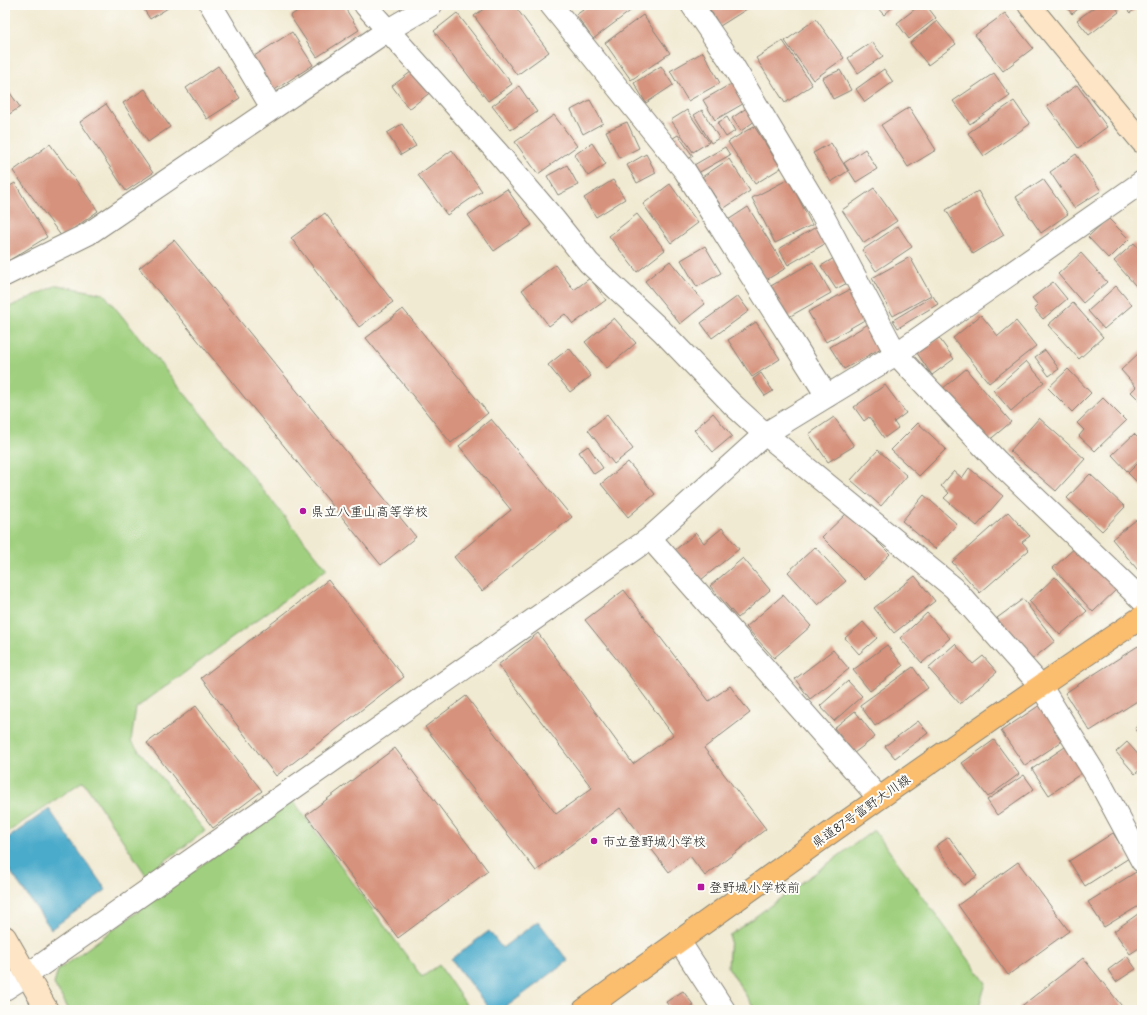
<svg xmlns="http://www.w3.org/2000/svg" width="1147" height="1015" viewBox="0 0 1147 1015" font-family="'Comic Neue','Klee One',sans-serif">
	<rect width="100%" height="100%" fill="#fdfcf7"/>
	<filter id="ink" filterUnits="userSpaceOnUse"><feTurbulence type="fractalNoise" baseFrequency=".025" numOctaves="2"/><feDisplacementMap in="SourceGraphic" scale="8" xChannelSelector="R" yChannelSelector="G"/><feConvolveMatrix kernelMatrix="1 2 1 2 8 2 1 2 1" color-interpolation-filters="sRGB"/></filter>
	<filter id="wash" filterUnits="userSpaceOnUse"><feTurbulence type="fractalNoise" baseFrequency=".012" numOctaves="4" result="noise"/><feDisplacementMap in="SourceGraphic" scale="16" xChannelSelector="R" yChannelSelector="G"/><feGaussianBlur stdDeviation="0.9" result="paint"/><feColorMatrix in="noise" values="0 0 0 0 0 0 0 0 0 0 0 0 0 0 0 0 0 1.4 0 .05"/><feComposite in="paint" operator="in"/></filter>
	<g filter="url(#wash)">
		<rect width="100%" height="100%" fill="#f1ead2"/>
		<!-- green -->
		<g fill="#a0d07f" stroke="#5e764e">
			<polygon points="57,285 104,294 327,569 136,708 131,741 205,831 146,875 83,781 5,834 5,309"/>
			<polygon points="292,799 422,977 439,965 470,1010 69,1010 54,984 58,970"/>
			<polygon points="874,830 986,983 978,1010 755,1010 728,967 730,935"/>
		</g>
		<!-- water -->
		<g fill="#4cabcb" stroke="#346474">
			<polygon points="49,809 106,890 51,929 5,864 5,840"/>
			<polygon points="538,921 568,961 502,1010 490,1010 451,959 489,931 502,948"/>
		</g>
		<g id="blocks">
			<!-- building -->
			<g fill="#d6927b">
				<polygon points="141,5 173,5 150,19"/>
				<polygon points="307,5 343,5 359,30 317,57 290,16"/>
				<polygon points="489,5 514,5 549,52 517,75 474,16"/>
				<polygon points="590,5 630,5 633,9 593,39 576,15"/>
				<polygon points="707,5 749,5 750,7 720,26"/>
				<polygon points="875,5 895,5 884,15"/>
				<polygon points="920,5 926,5 936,18 909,39 897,23"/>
				<polygon points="1065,5 1083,5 1072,14"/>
				<polygon points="1097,5 1114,5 1119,12 1089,35 1077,20"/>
				<polygon points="1123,5 1141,5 1130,13"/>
				<polygon points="457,13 512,84 488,101 434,31"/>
				<polygon points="1005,13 1033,48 1003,71 975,35"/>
				<polygon points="643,15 670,53 631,80 605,43"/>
				<polygon points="816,19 844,58 813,80 785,41"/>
				<polygon points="937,21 956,44 928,65 910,43"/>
				<polygon points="292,32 313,65 273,91 251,58"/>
				<polygon points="783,41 812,85 785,103 756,58"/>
				<polygon points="872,42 883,56 858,73 848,58"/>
				<polygon points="703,52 720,83 688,101 670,71"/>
				<polygon points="218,66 240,98 207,119 186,88"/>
				<polygon points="661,66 673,85 646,103 634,83"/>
				<polygon points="415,69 432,91 409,109 392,86"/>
				<polygon points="884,69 893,82 865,102 856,89"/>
				<polygon points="840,70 851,90 833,99 822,78"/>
				<polygon points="994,73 1010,96 970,124 953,101"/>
				<polygon points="736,81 748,101 715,120 703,100"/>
				<polygon points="1077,85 1107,127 1078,148 1047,106"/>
				<polygon points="5,86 20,107 5,117"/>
				<polygon points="519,86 537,112 511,130 492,106"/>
				<polygon points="145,89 170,127 148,142 123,103"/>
				<polygon points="590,100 603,123 583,134 571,110"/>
				<polygon points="1014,101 1030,124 984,156 968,133"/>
				<polygon points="106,104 153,173 126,191 80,122"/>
				<polygon points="751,105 759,118 741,131 732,118"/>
				<polygon points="909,107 936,150 908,167 881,125"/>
				<polygon points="687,110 709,142 693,152 671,120"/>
				<polygon points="702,110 719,138 711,143 694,115"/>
				<polygon points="554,115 577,146 538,174 515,142"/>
				<polygon points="727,117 735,131 726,137 717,123"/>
				<polygon points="627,122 639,148 619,158 606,131"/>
				<polygon points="402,124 416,146 401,155 387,133"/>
				<polygon points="754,126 781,168 755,184 728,142"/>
				<polygon points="678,135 693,156 685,161 670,140"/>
				<polygon points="592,143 606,164 588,176 574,155"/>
				<polygon points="831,143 848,171 831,182 813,153"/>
				<polygon points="50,144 98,211 62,237 13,171"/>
				<polygon points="725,147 730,155 698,173 694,165"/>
				<polygon points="865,149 877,169 856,182 844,163"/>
				<polygon points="452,150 482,191 447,215 418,175"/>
				<polygon points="646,154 656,173 637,183 627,165"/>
				<polygon points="1076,154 1101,191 1074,208 1050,172"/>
				<polygon points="729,159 750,191 723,209 702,177"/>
				<polygon points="567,165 578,185 558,195 547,176"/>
				<polygon points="789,179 812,225 775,243 752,198"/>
				<polygon points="1043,179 1068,214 1041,233 1016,197"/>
				<polygon points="613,180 625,199 596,217 584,198"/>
				<polygon points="15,183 47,237 8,261 5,256 5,189"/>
				<polygon points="670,184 698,223 671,243 643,204"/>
				<polygon points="874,188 897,221 864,243 842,210"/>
				<polygon points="507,189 532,225 494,251 468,215"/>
				<polygon points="978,191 1004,235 973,254 946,210"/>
				<polygon points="748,207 786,268 766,280 728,220"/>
				<polygon points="325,213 393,302 359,327 291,238"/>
				<polygon points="637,214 665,250 637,272 609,236"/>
				<polygon points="1108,218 1129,239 1109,259 1088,237"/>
				<polygon points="821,224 830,241 788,265 779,249"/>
				<polygon points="898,226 912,247 876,271 862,250"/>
				<polygon points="174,240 416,537 381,565 139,268"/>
				<polygon points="1134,243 1142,252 1142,293 1114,261"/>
				<polygon points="705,246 721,273 697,287 681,260"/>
				<polygon points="1081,253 1107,282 1083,303 1058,274"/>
				<polygon points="910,257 931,295 893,316 872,278"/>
				<polygon points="834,258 849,282 836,289 821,266"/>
				<polygon points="670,261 705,304 680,324 645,281"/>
				<polygon points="813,262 831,293 787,318 769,287"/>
				<polygon points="555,265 574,290 590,278 606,300 573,324 565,314 549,326 522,290"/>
				<polygon points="1053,282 1067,299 1043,319 1034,309 1038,305 1032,298"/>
				<polygon points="1116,286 1132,305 1104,329 1088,311"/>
				<polygon points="851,289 868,318 826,342 808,312"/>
				<polygon points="738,296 749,311 712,338 701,323"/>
				<polygon points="933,296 938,304 898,328 893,320"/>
				<polygon points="1073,303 1103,337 1079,359 1048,325"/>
				<polygon points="403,309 488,413 451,443 366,338"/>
				<polygon points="981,315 998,336 1016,321 1036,346 989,383 953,338"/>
				<polygon points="614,318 636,343 607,368 585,342"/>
				<polygon points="756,322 780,359 752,377 728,340"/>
				<polygon points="870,323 883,347 844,369 830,347"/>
				<polygon points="939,338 954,359 932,375 917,353"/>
				<polygon points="569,348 591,376 570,392 548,365"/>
				<polygon points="1045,350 1059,369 1049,376 1035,357"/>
				<polygon points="1142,350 1142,403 1131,392 1136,387 1121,370"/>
				<polygon points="1026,361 1044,382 1011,411 993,390"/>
				<polygon points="966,369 1011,422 987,442 942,389"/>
				<polygon points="1068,369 1091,393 1072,412 1048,388"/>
				<polygon points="761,373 773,391 765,396 753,379"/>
				<polygon points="885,385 906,413 894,422 898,428 884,438 869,417 864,421 854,407"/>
				<polygon points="1103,398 1126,421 1095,451 1079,436 1084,430 1077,423"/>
				<polygon points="713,413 732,436 713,452 694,430"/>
				<polygon points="607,415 633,449 614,464 588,430"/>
				<polygon points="834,417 854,446 828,462 809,434"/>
				<polygon points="1039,418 1085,459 1056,491 1010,451"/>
				<polygon points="491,419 572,517 482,591 454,557 511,510 459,446"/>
				<polygon points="918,423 946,449 919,476 891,450"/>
				<polygon points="1134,434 1142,442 1142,457 1127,471 1112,455"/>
				<polygon points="588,446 603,468 594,474 579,452"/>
				<polygon points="878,450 907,476 881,506 851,480"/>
				<polygon points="1142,459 1142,487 1128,473"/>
				<polygon points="628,462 655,494 628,517 601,484"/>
				<polygon points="969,468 1003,496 977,526 944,498 949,493 941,486 954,471 962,478"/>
				<polygon points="1090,474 1125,507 1102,531 1067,498"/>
				<polygon points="924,495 957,524 935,549 902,521"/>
				<polygon points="848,512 890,554 865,580 822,537"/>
				<polygon points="1008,512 1030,536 1022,542 1029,550 980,593 952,562"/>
				<polygon points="1136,520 1142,527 1142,575 1112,539"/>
				<polygon points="722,528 739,549 701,580 675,550 696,533 704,543"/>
				<polygon points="1079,544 1119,587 1093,612 1053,568"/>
				<polygon points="815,547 846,581 818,605 788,572"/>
				<polygon points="743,558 770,590 738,618 710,586"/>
				<polygon points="915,576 935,601 894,633 874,608"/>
				<polygon points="1055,577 1087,611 1060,635 1029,601"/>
				<polygon points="328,580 404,677 276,776 201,678"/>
				<polygon points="624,590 709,701 730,686 750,713 704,748 766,829 705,876 690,856 669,872 620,808 536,871 425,727 466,696 556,814 592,788 498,665 538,633 633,764 673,735 623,667 585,620"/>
				<polygon points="783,595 811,626 774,658 746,627"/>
				<polygon points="1023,599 1055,641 1030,661 997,618"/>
				<polygon points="927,613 950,638 922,663 900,638"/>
				<polygon points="863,622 877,638 859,654 845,638"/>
				<polygon points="955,644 973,664 983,656 997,672 960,704 928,668"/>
				<polygon points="887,645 903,666 870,691 853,670"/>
				<polygon points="1138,646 1142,652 1142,698 1090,731 1065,693"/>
				<polygon points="833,650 849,669 810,699 795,679"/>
				<polygon points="913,667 928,688 875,726 860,705"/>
				<polygon points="848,681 862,696 834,721 820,706"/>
				<polygon points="1040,705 1064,740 1025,766 1001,731"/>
				<polygon points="196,706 262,791 213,828 147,743"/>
				<polygon points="855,711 875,737 854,753 834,728"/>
				<polygon points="918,721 928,733 895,758 885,746"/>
				<polygon points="1142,723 1142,738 1135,728"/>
				<polygon points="994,740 1019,774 988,797 962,763"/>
				<polygon points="1127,742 1142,759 1142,768 1135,774 1116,752"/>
				<polygon points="1068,745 1085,771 1049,795 1032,769"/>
				<polygon points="395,748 488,871 398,938 306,815"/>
				<polygon points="1024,775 1034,789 997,815 987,800"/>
				<polygon points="1113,833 1129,858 1085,886 1069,861"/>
				<polygon points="949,837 977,876 964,885 936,846"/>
				<polygon points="1018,862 1069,931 1008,975 958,905"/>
				<polygon points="1136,872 1142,881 1142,904 1104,927 1088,902"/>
				<polygon points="1142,911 1142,946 1130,954 1114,931"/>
				<polygon points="1127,956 1136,969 1116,982 1108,970"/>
				<polygon points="1083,958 1125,1010 1021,1010 1019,1008"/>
				<polygon points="683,991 694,1006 688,1010 672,1010 666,1002"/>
			</g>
		</g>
	</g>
	<g filter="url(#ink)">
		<use href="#blocks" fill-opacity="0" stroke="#868377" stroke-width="1"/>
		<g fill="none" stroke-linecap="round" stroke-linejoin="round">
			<defs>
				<g id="street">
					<polyline points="211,5 272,108"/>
					<polyline points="365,5 498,153 554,219 589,263 662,331 732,404 765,434 954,588 1040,685 1097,777 1142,861"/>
					<polyline points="551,5 685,171 827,396"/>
					<polyline points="692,5 729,59 822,214 896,354 997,461 1142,600"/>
					<polyline points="5,275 88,234 388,30 431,5"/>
					<polyline points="650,538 879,798"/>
					<polyline points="679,941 724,1010"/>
					<polyline points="5,989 27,975 650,538 765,434 896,354 1142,182"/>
				</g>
				<g id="secondary">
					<polyline points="1029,5 1142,142"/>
					<polyline points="5,937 47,1010"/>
				</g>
				<path id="primary" d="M584 1010C768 876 953 744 1142 617"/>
			</defs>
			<!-- street casing -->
			<use href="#street" stroke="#868377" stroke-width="24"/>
			<!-- secondary casing -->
			<use href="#secondary" stroke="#868377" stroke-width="24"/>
			<!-- primary casing -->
			<use href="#primary" stroke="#868377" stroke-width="24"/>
			<!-- street -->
			<use href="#street" stroke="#fff" stroke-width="22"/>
			<!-- secondary -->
			<use href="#secondary" stroke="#fde5c5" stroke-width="22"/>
			<!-- primary -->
			<use href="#primary" stroke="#fbbd6e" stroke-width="22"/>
		</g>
	</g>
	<!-- markers -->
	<g fill="#b5179e" stroke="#fdfcf7" stroke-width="1.5">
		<circle cx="303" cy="511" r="4"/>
		<circle cx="594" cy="841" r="4"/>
		<rect x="697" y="883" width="8" height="8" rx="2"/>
	</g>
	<g text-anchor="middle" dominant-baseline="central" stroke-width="4" stroke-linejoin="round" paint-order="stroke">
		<!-- poi labels -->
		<g font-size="13" fill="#1c1c1c" stroke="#fdfcf7" text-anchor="start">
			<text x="311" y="511">県立八重山高等学校</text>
			<text x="602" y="841">市立登野城小学校</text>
			<text x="709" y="887">登野城小学校前</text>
		</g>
		<!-- street labels -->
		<g font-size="13" fill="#1c1c1c" stroke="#fdfcf7">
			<text transform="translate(861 811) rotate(-35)">県道87号富野大川線</text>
		</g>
	</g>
	<!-- margin -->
	<rect width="1147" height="1015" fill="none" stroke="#fdfcf7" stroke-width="20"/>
</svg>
